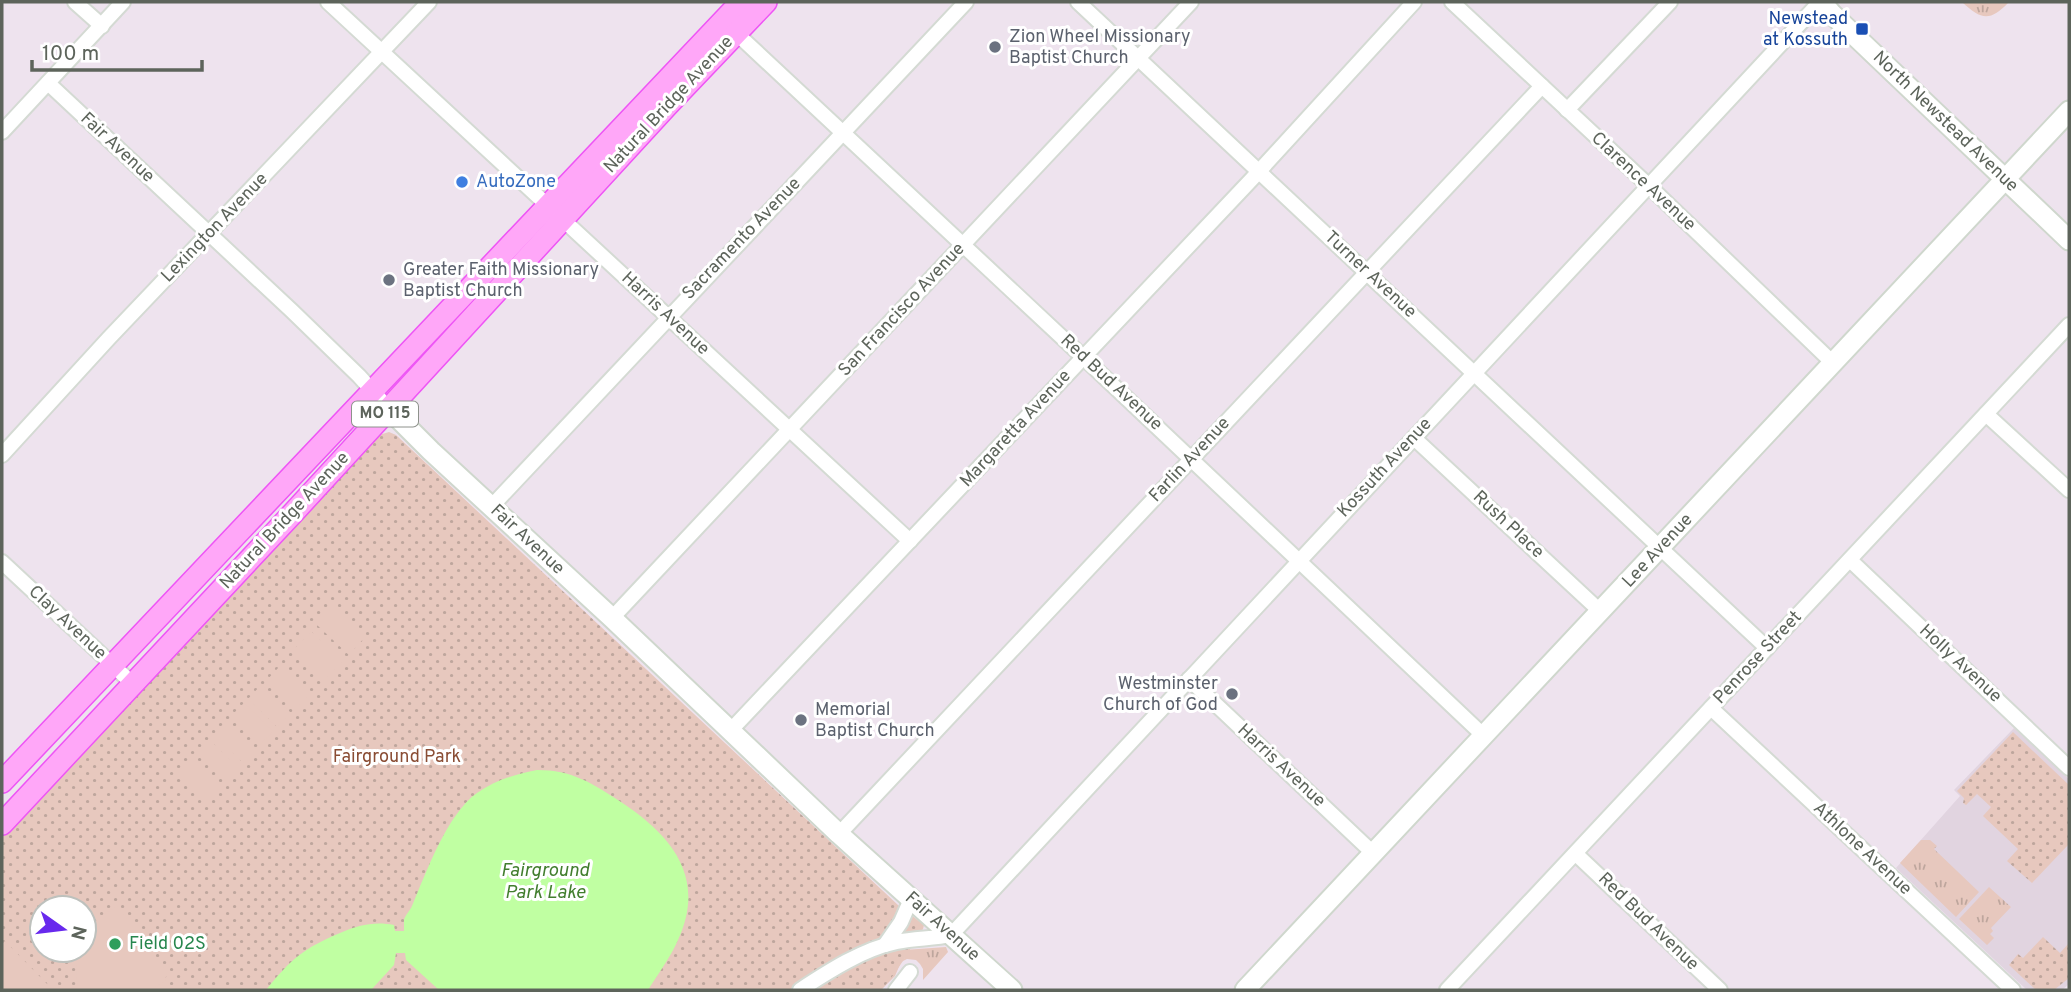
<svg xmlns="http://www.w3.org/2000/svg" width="2071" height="992" viewBox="0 0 2071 992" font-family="Overpass,sans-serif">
	<defs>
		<pattern id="grass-tufts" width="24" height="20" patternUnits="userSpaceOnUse" patternTransform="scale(1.75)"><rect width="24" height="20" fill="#e7c8be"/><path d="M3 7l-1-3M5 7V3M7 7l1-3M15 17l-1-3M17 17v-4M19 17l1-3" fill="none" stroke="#bea69d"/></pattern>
		<pattern id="park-dots" width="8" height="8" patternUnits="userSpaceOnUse" patternTransform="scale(1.75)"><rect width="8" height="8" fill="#e7c8be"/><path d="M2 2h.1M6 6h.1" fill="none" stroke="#bea69d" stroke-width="1.8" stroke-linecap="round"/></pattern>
	</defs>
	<rect width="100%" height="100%" fill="#eee3ee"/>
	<!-- education -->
	<polygon fill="#e1d4e0" points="2014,728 2069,779 2069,984 2062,990 2027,990 1896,868 1960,796 1954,790"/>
	<!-- grass -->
	<g fill="url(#grass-tufts)">
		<path d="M1962 2H2009C1990 22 1981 20 1962 2Z"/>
		<polygon points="1921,840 1930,840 1937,846 1934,849 1979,892 1956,917 1900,863"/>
		<polygon points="1989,887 2011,907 1991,928 1993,931 1990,934 1994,938 1987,945 1959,919"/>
		<polygon points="946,947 948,952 923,980 923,969 920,964 916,960 907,959 901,962 895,976 881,990 831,990 878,966 905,958 904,950"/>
	</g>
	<!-- park -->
	<g fill="url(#park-dots)" fill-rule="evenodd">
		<path d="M389 432 396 435 898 905 924 925 923 929C909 950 898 972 881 990H2V836L379 435ZM42 908H84V950H42Z"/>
		<polygon points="2013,732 2069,785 2069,844 2032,883 2007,861 2018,849 1983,816 1991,807 1977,794 1966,805 1963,803 1964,798 1957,791"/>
		<polygon points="2043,937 2060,953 2069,943 2069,978 2054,990 2036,990 2009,965 2018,954 2023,958"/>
	</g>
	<!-- pitch -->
	<g fill="#e7c8be">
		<polygon points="335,606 366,636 349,655 317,625"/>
		<polygon points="311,631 343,661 325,680 293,650"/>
		<polygon points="279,667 308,696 295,709 266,681"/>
		<polygon points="261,685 291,713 277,727 248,699"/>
		<polygon points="244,703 273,731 260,745 231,716"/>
		<polygon points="226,721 256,749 243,763 213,735"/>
		<polygon points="209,739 238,767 225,781 196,753"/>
		<polygon points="191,757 221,786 208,799 178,771"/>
		<path d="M117 906 167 972 165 981 151 990H79C75 977 75 964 79 950H84V937L103 915Z"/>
		<polygon points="5,941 53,990 2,990 2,944"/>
	</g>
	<!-- water -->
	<path fill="#c0ffa2" d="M537 770C572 770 592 783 621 802 671 835 707 877 678 940 670 958 658 974 648 990H439L406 960 405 953H396L394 965 371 990H266C291 959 304 948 340 933 358 925 375 921 394 925L395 931H404C404 927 404 923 404 920 405 915 410 911 412 906 426 873 447 814 477 793 495 780 516 774 537 770Z"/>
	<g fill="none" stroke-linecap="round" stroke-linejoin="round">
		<defs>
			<g id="street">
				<polyline points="75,2 102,26"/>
				<polyline points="328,2 910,541"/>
				<polyline points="1078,2 1767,648"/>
				<polyline points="1452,2 1649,186 1833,363"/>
				<polyline points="736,33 1083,357 1484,736"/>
				<polyline points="48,83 292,311 359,376 389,409"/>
				<polyline points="1567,110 1670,2"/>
				<polyline points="2,132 123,2"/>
				<polyline points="1986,414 2069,490"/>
				<polyline points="1414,438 1601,612"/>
				<polyline points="2,455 109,338 429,2"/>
				<polyline points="491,507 966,2"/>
				<polyline points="1850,560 2069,768"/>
				<polyline points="2,562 133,684"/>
				<polyline points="612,618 1191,2"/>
				<polyline points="1189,679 1373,853"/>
				<polyline points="1711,708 2013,990"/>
				<polyline points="730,731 1251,180 1414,2"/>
				<polyline points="839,834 1542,86"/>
				<polyline points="1576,854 1720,990"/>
				<polyline points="885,945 901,922 911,899"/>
				<path d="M800 990C829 971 863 949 897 942 915 938 933 939 951 935L1820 2"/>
				<polyline points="896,990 910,972"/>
				<polyline points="1447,990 2069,325"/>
			</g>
			<g id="secondary">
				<polyline points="1822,2 1832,14 2069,240"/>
				<polyline points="389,409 431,451 612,618 839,834 1012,990"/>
				<polyline points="1245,990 2069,111"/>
			</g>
			<g id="primary">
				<polyline points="2,782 741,2"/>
				<polyline points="2,824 294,512 667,106 766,2"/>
			</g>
		</defs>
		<!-- street casing -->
		<use href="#street" stroke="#d4dad3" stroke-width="18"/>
		<!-- secondary casing -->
		<use href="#secondary" stroke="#cfd7cd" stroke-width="23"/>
		<!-- primary casing -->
		<use href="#primary" stroke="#ee55f5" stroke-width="24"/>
		<!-- street -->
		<use href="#street" stroke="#fff" stroke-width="14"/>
		<!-- secondary -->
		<use href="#secondary" stroke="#fff" stroke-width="19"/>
		<!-- primary -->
		<use href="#primary" stroke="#ffa7f8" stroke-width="21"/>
	</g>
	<!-- markers -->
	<rect fill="#1a4fb4" stroke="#fff" stroke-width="2.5" x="1855" y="22" width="14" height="14" rx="3.5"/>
	<g fill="#6b7280" stroke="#fff" stroke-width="2.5">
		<circle cx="995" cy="47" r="7"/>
		<circle cx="389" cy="280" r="7"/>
		<circle cx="1232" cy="694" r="7"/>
		<circle cx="801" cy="720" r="7"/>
	</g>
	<circle fill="#3f7fe0" stroke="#fff" stroke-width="2.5" cx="462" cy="182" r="7"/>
	<circle fill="#2e9e5b" stroke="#fff" stroke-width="2.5" cx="115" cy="944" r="7"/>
	<g text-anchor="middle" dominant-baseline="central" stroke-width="6" stroke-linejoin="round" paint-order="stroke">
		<!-- shield labels -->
		<rect fill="#fff" stroke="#8e928c" stroke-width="2" x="352" y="401.5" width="66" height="25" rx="5"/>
		<g font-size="16" font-weight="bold" fill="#5d645b">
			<text x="385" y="414">MO 115</text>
		</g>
		<!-- transit labels -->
		<g font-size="18" fill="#164399" stroke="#fff" text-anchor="end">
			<text x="1848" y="19">Newstead<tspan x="1848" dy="21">at Kossuth</tspan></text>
		</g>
		<!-- worship labels -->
		<g font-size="18" fill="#5b616d" stroke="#fff" text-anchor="start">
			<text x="1009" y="37">Zion Wheel Missionary<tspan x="1009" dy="21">Baptist Church</tspan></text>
			<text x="403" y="270">Greater Faith Missionary<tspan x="403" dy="21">Baptist Church</tspan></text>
			<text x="1218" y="684" text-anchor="end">Westminster<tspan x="1218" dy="21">Church of God</tspan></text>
			<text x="815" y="710">Memorial<tspan x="815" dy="21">Baptist Church</tspan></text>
		</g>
		<!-- street labels -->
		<g font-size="18" fill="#5d645b" stroke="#fff">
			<text transform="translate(669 105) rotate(-47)">Natural Bridge Avenue</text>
			<text transform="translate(1945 122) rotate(44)">North Newstead Avenue</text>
			<text transform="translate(117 148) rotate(43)">Fair Avenue</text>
			<text transform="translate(1643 182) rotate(43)">Clarence Avenue</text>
			<text transform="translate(215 228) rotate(-46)">Lexington Avenue</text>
			<text transform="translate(742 239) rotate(-46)">Sacramento Avenue</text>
			<text transform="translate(1370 275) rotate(43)">Turner Avenue</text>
			<text transform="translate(902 310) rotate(-47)">San Francisco Avenue</text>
			<text transform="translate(665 314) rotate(43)">Harris Avenue</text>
			<text transform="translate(1111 383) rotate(43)">Red Bud Avenue</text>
			<text transform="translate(1016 429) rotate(-47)">Margaretta Avenue</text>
			<text transform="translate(1190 460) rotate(-47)">Farlin Avenue</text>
			<text transform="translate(1385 468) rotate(-47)">Kossuth Avenue</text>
			<text transform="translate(285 521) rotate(-47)">Natural Bridge Avenue</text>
			<text transform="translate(1508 525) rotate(43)">Rush Place</text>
			<text transform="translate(527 540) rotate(43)">Fair Avenue</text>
			<text transform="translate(1658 551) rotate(-47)">Lee Avenue</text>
			<text transform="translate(67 623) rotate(43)">Clay Avenue</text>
			<text transform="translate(1758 658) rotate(-47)">Penrose Street</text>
			<text transform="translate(1960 664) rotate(43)">Holly Avenue</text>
			<text transform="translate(1281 766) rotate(43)">Harris Avenue</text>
			<text transform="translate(1862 849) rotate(43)">Athlone Avenue</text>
			<text transform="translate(1648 922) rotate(44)">Red Bud Avenue</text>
			<text transform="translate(942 927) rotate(42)">Fair Avenue</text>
		</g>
		<!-- shop labels -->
		<g font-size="18" fill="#366cbe" stroke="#fff" text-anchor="start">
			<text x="476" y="182">AutoZone</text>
		</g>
		<!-- park labels -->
		<g font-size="18" fill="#8a4d34" stroke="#fff">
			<text x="397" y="757">Fairground Park</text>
		</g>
		<!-- leisure labels -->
		<g font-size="18" fill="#27864d" stroke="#fff" text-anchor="start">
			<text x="129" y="944">Field 02S</text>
		</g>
		<!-- water labels -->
		<g font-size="19" font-style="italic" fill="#427e2e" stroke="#fff">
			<text x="545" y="871">Fairground<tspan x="545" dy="22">Park Lake</tspan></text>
		</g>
	</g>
	<!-- border -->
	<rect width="2071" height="992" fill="none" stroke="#5d645b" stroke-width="7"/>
	<!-- north arrow -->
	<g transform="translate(63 929) rotate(104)"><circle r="33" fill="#ffffff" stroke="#bec1bd" stroke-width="2"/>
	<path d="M0-5L12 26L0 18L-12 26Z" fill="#6829ed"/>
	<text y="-10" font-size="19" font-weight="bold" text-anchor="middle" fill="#5d645b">N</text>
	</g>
	<!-- scale -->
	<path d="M32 60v10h170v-10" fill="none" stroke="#5d645b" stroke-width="3.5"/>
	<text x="42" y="60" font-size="21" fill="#5d645b" stroke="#ffffff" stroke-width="5" paint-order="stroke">100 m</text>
</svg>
